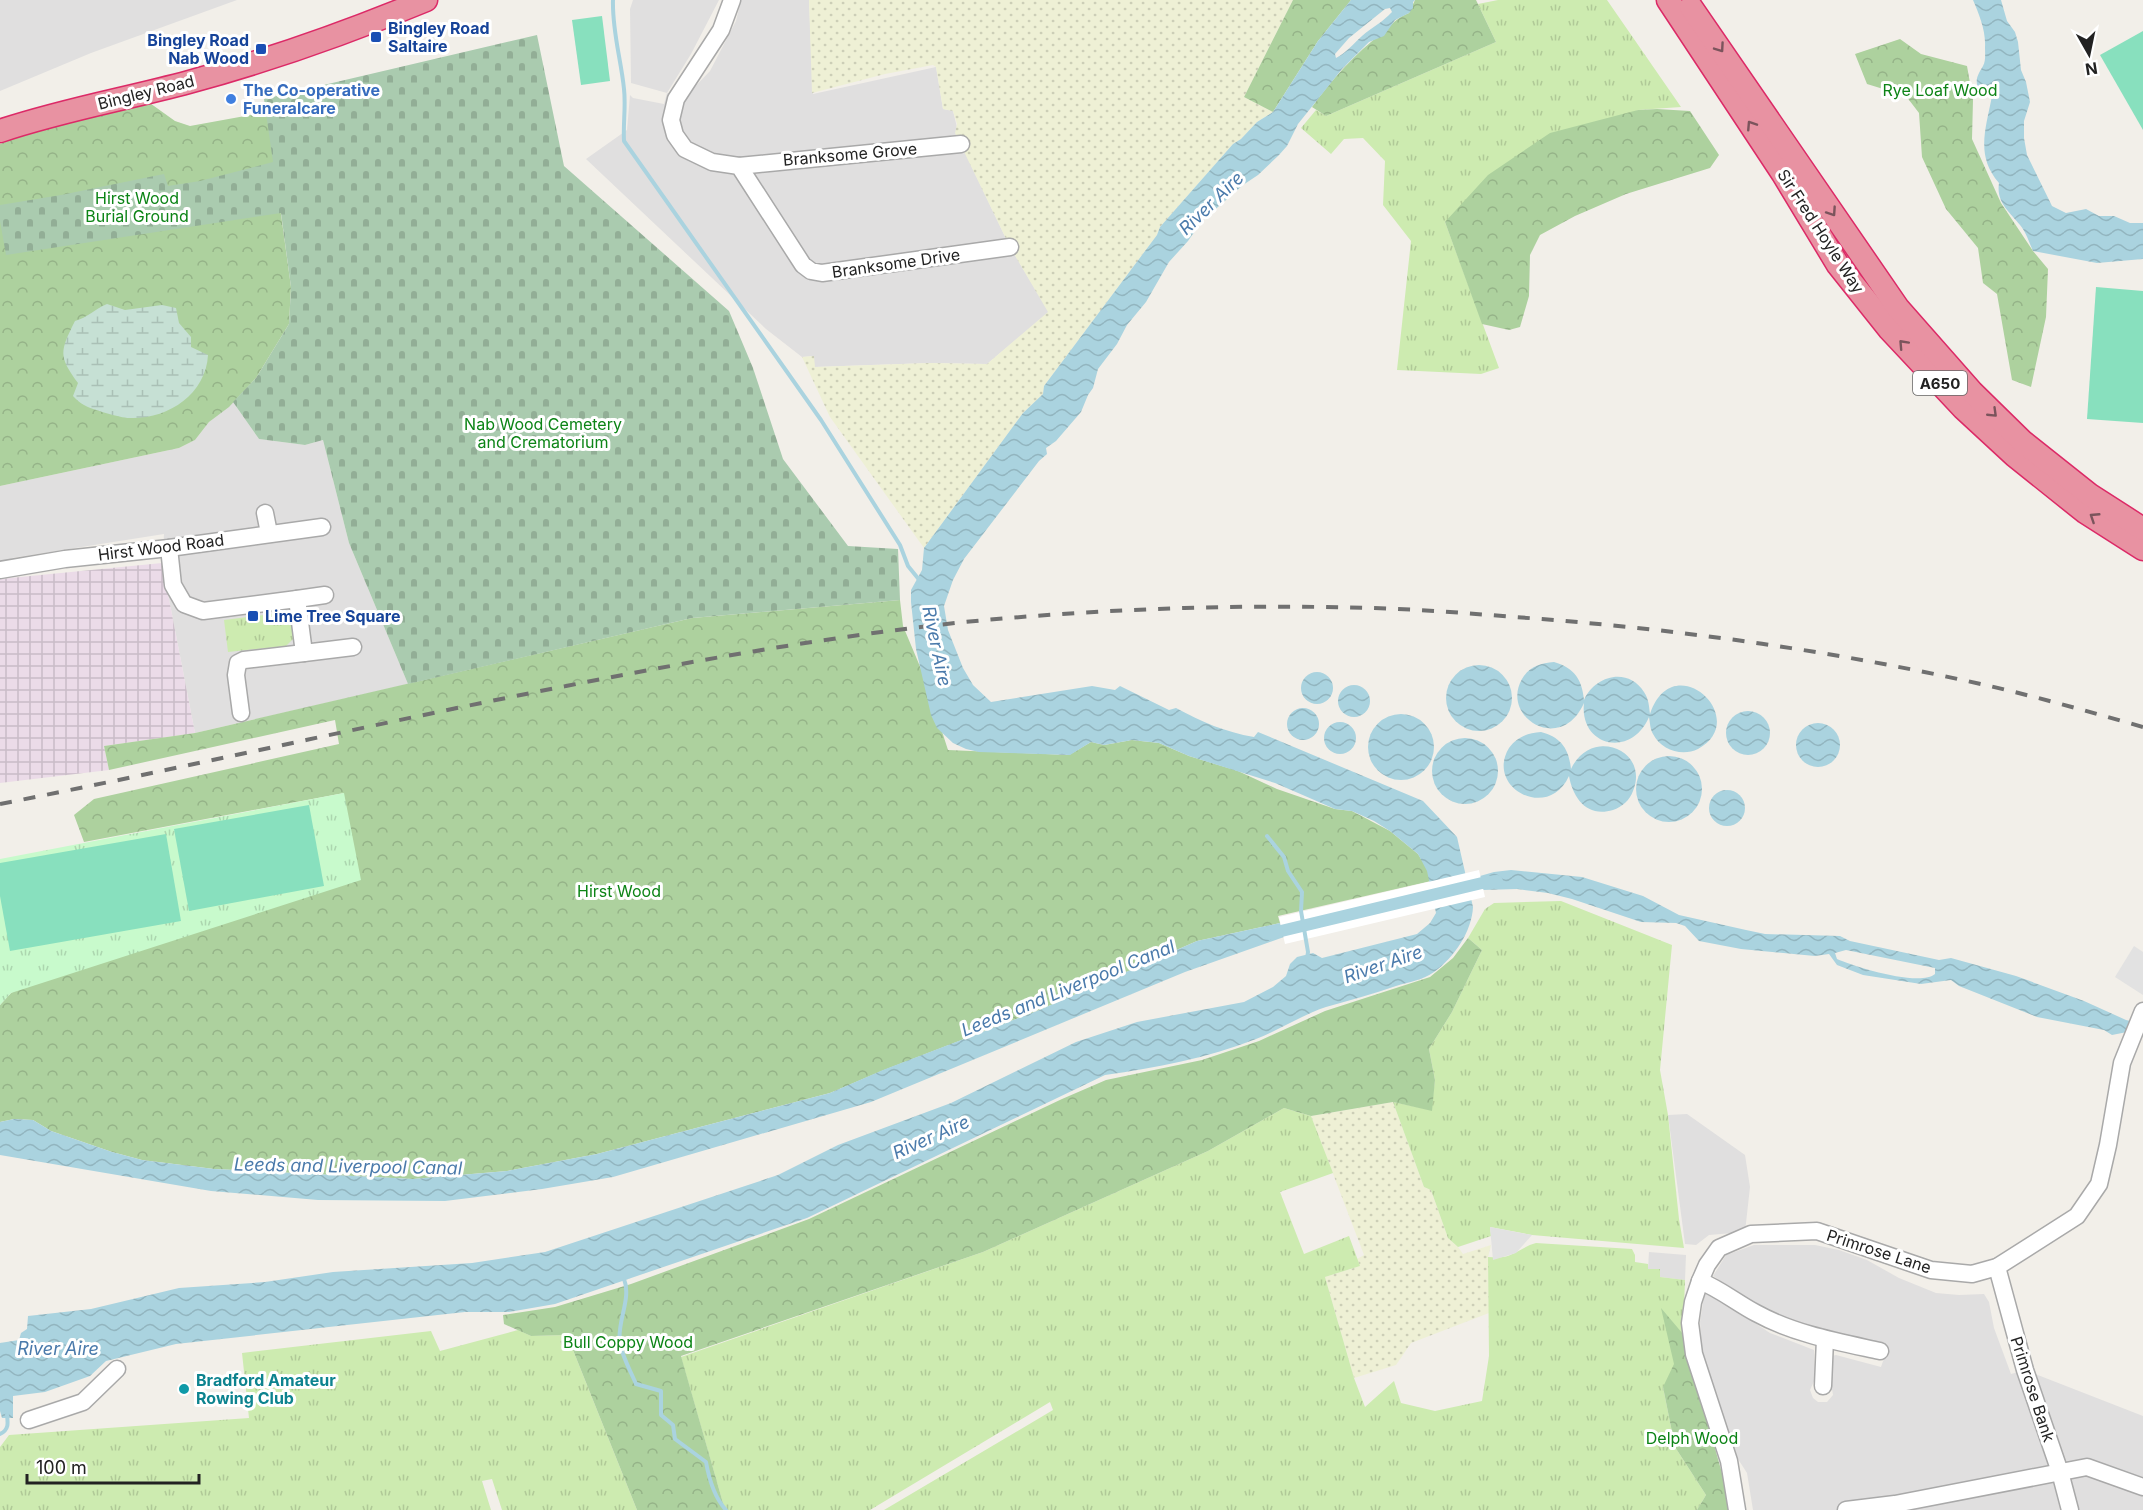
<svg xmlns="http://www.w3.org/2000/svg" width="2143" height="1510" viewBox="0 0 2143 1510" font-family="Inter,sans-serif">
	<defs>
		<pattern id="industrial-grid" width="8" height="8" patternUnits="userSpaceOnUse" patternTransform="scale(1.5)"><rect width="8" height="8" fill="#ebdbe8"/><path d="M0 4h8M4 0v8" fill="none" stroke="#c9bcc7"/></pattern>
		<pattern id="farmland-dots" width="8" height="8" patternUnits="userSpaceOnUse" patternTransform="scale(1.5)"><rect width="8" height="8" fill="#eef0d5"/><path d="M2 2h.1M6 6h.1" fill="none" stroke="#ccceb7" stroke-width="1.8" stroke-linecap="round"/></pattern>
		<pattern id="grass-tufts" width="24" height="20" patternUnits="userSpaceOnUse" patternTransform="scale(1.5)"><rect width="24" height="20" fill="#cdebb0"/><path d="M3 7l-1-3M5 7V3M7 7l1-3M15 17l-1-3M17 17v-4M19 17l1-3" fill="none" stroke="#b0c997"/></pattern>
		<pattern id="forest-crowns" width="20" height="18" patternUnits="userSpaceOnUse" patternTransform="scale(1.5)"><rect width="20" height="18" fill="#add19e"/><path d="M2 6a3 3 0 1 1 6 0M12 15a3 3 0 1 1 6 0" fill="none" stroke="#95b388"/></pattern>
		<pattern id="wetland-marsh" width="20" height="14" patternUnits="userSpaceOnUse" patternTransform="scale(1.5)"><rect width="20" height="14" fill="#c6e0d4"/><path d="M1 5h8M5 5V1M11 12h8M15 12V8" fill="none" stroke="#aac0b6"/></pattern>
		<pattern id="cemetery-stones" width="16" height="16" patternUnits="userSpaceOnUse" patternTransform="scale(1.5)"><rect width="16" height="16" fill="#aacbaf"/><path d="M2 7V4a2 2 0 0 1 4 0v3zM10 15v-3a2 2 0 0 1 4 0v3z" fill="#92ae96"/></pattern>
		<pattern id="park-tufts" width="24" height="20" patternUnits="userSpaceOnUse" patternTransform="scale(1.5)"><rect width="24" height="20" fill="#c8facc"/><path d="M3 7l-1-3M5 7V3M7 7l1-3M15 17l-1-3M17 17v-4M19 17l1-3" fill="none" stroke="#acd6af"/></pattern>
		<pattern id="water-waves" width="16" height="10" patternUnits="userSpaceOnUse" patternTransform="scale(1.5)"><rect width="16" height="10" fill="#aad3df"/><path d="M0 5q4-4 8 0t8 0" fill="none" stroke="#92b5bf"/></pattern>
	</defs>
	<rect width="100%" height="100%" fill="#f2efe9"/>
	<!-- residential -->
	<g fill="#e0dfdf">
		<polygon points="0,0 237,0 91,53 0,91"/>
		<polygon points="633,0 719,0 691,54 667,93 685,97 710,71 736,21 741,0 809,0 813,94 936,67 943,109 953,111 961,144 1010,247 1049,312 987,364 929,363 814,367 814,356 802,357 766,329 586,159 627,130 630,95 633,98 664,104 667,93 631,83 630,9"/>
		<polygon points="233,402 259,439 305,445 323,440 349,543 408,684 195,733 162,563 164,534 12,558 0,570 0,486 179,448 195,440 209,422"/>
		<polygon points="1687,1114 1745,1155 1750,1187 1745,1232 1709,1235 1696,1245 1685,1244 1668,1115"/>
		<polygon points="1754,1245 1815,1245 1839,1250 1867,1260 1899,1278 1936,1293 1959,1295 1984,1294 1989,1302 1994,1328 2011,1374 2025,1370 2143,1416 2143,1510 1753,1510 1747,1473 1738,1459 1702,1353 1700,1322 1705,1290 1770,1333 1814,1350 1815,1379 1810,1390 1813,1398 1818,1402 1827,1402 1833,1395 1831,1383 1832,1356 1836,1355 1881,1367 1887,1350 1783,1320 1713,1276 1726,1255"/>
		<polygon points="1649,1252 1686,1255 1685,1280 1660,1277 1648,1269"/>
	</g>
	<!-- industrial -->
	<polygon fill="url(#industrial-grid)" points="162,563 195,733 104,746 109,770 0,783 0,579"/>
	<!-- farmland -->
	<g fill="url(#farmland-dots)">
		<polygon points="809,0 1293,0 1244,97 1273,112 1257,122 1241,139 1233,144 1160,227 1157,235 1044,386 1043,394 1023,413 924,548 830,417 802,357 814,356 815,367 929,363 987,364 1048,312 1010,247 955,133 957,124 953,111 943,109 936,67 933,65 885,74 812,93"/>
		<polygon points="1393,1102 1424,1187 1431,1190 1448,1238 1458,1247 1463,1254 1491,1245 1488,1257 1489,1313 1411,1343 1396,1365 1354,1378 1325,1277 1360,1266 1357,1259 1364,1255 1311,1116"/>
	</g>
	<!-- grass -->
	<g fill="url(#grass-tufts)">
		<polygon points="1498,0 1607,0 1681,107 1638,110 1445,222 1499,368 1481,374 1397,370 1411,241 1383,205 1385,161 1363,138 1344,139 1331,154 1301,128 1316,110 1326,116 1496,42 1478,4"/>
		<polygon points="287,612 292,616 294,638 286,646 228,652 224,620"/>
		<polygon points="1561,901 1672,945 1660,1070 1668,1115 1679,1219 1684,1248 1532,1235 1490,1227 1491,1236 1458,1247 1448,1238 1431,1190 1424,1187 1393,1102 1431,1110 1435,1080 1429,1049 1452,1012 1482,950 1468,938 1485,909 1494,903"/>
		<path d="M1284 1108 1311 1116 1333 1173 1280 1192 1304 1254 1349 1236 1360 1266 1325 1277 1354 1378 1365 1407 1394 1381 1401 1403 1435 1411 1482 1401 1489 1356 1488 1257C1493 1257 1499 1258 1503 1257 1515 1255 1524 1246 1536 1243L1632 1249 1635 1255V1262L1648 1264V1269H1660V1277L1685 1280 1683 1334 1694 1375 1663 1387 1675 1447 1706 1495 1697 1510H884L1053 1410 1050 1402 870 1510H725L681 1357 983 1252 1208 1151Z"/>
		<polygon points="518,1330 531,1336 567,1335 637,1510 502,1510 492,1479 482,1481 491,1510 0,1510 0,1447 9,1435 249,1418 242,1353 431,1331 440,1351"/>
	</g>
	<!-- forest -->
	<g fill="url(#forest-crowns)">
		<polygon points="1293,0 1351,0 1318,41 1273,112 1244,97"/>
		<path d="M1415 0H1476L1496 42 1326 116 1312 107C1332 79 1355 54 1383 32 1392 24 1398 17 1409 13Z"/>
		<polygon points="1900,39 1921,54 1967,66 1973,100 1972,139 2001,203 2033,251 2048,269 2046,317 2031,387 2012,380 1997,294 1983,283 1978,248 1946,209 1922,157 1919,113 1906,96 1867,84 1855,54"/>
		<polygon points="147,101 175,121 190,126 267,112 291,287 289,324 256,378 229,407 209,422 195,440 179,448 0,486 0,144 46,126"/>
		<polygon points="1657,109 1690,111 1719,155 1710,168 1626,194 1575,216 1540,235 1530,255 1529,296 1520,327 1509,330 1482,324 1445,222 1488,175 1550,133 1638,110"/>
		<polygon points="900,600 903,626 924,676 948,750 1069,755 1091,742 1104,745 1132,740 1159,743 1189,756 1238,771 1277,789 1335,809 1352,811 1390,831 1418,854 1428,870 1431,881 1278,916 1280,923 1197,941 1037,1011 884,1070 830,1093 597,1154 507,1171 413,1179 214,1169 142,1160 112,1152 51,1131 33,1120 14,1119 0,1122 0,1005 11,993 344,793 84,842 74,815 94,799 339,744 335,720 109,770 104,746 195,733 692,618"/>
		<polygon points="1468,938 1482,950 1452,1012 1429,1049 1435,1080 1432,1111 1393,1102 1311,1116 1284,1108 1208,1151 983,1252 681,1356 725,1510 637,1510 567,1335 531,1336 504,1324 503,1315 555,1307 631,1284 809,1219 1062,1099 1106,1080 1202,1060 1259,1041 1325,1011 1430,977 1453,958"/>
		<polygon points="1661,1308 1683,1334 1725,1484 1729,1510 1697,1510 1706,1495 1675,1447 1663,1387 1674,1364"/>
	</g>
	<!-- wetland -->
	<path fill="url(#wetland-marsh)" d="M107 304 125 310 162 305 176 308 179 323 191 337V347L208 355C206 395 166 420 129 418 121 418 90 409 84 405 80 403 76 399 73 396L78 383C58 356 60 351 75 321 87 318 95 309 107 304Z"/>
	<!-- cemetery -->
	<polygon fill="url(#cemetery-stones)" points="537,35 564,166 729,311 753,368 783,459 848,546 898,549 900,600 692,618 408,684 349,543 323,440 305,445 259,439 233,402 256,378 289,324 291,287 281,213 6,255 0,221 0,205 61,195 164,174 168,186 200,181 273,162 264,99"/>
	<!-- park -->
	<polygon fill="url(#park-tufts)" points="344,793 361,880 11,993 0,1005 0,859"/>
	<!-- pitch -->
	<g fill="#88e0be">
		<polygon points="602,16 610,81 581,85 572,20"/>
		<polygon points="2143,31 2143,130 2100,55"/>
		<polygon points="2096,287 2143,291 2143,423 2087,419"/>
		<polygon points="309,805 324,886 189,911 174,829"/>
		<polygon points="166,834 181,921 10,951 0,896 0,863"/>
	</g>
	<!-- parking -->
	<g fill="#e2e2e2">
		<polygon points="2134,946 2143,952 2143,995 2115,977"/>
		<polygon points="1490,1227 1521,1233 1532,1235 1516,1253 1493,1260"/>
	</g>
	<!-- water -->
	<g fill="url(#water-waves)" fill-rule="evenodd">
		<path d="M1351 0H1415L1413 2V8L1409 13 1395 20 1384 36 1369 42 1342 69 1298 124 1287 146 1279 155 1258 175 1243 185 1202 221 1188 241 1169 262 1146 302 1127 325 1117 344 1098 369 1093 388 1088 395 1081 412 1056 441 1046 448 1047 454 1039 461 964 559 953 580 944 606 948 630 963 668 973 685 991 702 1092 686 1115 690 1120 686 1169 710 1176 708C1202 722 1225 732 1254 737L1258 732 1423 801 1457 837 1473 907C1472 931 1454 958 1434 972 1423 980 1409 982 1396 986 1373 994 1350 1000 1326 1007 1302 1015 1279 1030 1256 1039 1207 1058 1156 1068 1105 1075L807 1218 555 1304 509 1312H465L176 1344 106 1361 90 1376 45 1392 13 1396V1418H2L0 1411V1343L19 1340 21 1333 27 1329 28 1316 91 1309 179 1288 265 1282 333 1272 472 1263 545 1252 778 1175 838 1145 951 1103 1076 1042 1137 1022 1244 1002 1273 987 1286 976 1290 964 1297 957 1313 953 1322 958 1417 934 1430 923 1436 913 1427 871 1418 854 1390 831 1374 821 1352 811 1335 809 1275 783 1189 756 1159 743 1132 740 1104 745 1091 742 1070 755 979 752 966 749 953 743 937 728 931 715 916 649 911 602V590L922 570 924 548 1023 413 1043 394 1044 386 1157 235 1160 227 1233 144 1241 139 1257 122 1273 112 1318 41ZM1390 8 1392 12C1383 22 1371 28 1362 36 1353 44 1347 52 1336 58L1335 54 1349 38 1385 9Z"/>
		<path d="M1973 0H2001L2007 21 2015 32 2018 42 2021 70 2026 82 2030 102 2024 121V138L2027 155 2052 206 2066 213 2086 209 2099 216H2114L2130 223H2143V259L2097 263 2033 251C2029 242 2026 232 2020 225 2009 211 1996 202 1999 183 1975 156 1986 128 1992 96L1980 92C1974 81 1977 76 1983 66 1986 61 1985 52 1985 47 1986 31 1979 14 1973 0Z"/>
		<path d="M1554 662C1575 668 1582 680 1584 700 1594 676 1628 666 1644 692 1649 699 1649 707 1650 714 1673 645 1753 719 1698 749 1682 757 1661 750 1653 734 1650 729 1650 722 1649 717 1631 759 1579 746 1584 703 1561 755 1500 717 1522 679 1529 667 1540 663 1554 662Z"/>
		<circle cx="1479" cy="698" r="33"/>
		<circle cx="1317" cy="688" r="16"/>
		<circle cx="1354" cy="701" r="16"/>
		<circle cx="1303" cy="724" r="16"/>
		<circle cx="1748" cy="733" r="22"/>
		<circle cx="1401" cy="747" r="33"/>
		<circle cx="1340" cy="738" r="16"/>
		<circle cx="1818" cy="745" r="22"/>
		<path d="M1541 732C1561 737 1569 749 1571 769 1591 726 1650 750 1633 791 1630 800 1622 807 1613 810 1587 818 1573 798 1569 776 1548 822 1485 787 1509 748 1517 737 1527 733 1541 732Z"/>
		<circle cx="1465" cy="771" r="33"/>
		<circle cx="1669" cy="789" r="33"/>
		<circle cx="1727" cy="808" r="18"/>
		<path d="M1511 870 1582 877 1643 896 1679 915 1746 930 1765 934 1840 936 1850 941 1939 960 1951 958 2016 976 2084 1001 2126 1020 2143 1024V1035L2127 1032 2112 1035 2104 1030 2037 1017 1959 986 1951 980 1921 984 1863 975 1837 965 1829 954 1815 956 1741 949 1699 941 1685 926 1676 923 1641 922 1572 899 1548 893 1517 889 1483 890 1480 876 1494 872ZM1846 950 1935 968V974C1920 987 1855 967 1837 959L1835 953Z"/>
		<polygon points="1280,923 1284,937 1185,972 871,1102 613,1177 542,1189 445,1201 318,1200 211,1191 0,1155 0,1122 14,1119 33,1120 51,1131 112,1152 142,1160 214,1169 413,1179 507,1171 597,1154 830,1093 883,1070 1037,1011 1197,941"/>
	</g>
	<!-- pier -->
	<polygon fill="#fff" points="1479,870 1485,897 1285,944 1279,917"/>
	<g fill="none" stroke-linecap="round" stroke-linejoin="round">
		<!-- stream -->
		<g stroke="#aad3df" stroke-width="4">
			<path d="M613 0C612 31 621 59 624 89 626 106 623 123 624 141L821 420 900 545 908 566 921 582"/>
			<polyline points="1267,836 1284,857 1288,871 1302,892 1301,911 1308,952 1307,959"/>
			<path d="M624 1279C632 1299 616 1323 620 1344 623 1358 631 1372 636 1384L661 1391V1415L673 1425 675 1439 706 1462C709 1479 714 1497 726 1510"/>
			<path d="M0 1434C9 1430 8 1423 7 1415"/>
		</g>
		<!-- canal -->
		<polyline stroke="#aad3df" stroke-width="12" points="1269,934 1482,883 1497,881"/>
		<defs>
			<g id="minor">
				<polyline points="732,0 721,30 676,99 671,120 675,135 685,149 712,162 739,166 803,265 811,271 822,273 1010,247"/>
				<polyline points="739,166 961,144"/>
				<polyline points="265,513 269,533"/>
				<polyline points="169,548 173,585 184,604 203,611 297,599 304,653 353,647"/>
				<polyline points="0,570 65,559 169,548 322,527"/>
				<polyline points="297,599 325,595"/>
				<polyline points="241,713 236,675 238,663 244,660 304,653"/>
				<polyline points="1997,1267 2025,1370 2060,1472 2070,1510"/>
				<path d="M1700 1281C1720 1289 1737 1303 1756 1313 1794 1334 1839 1342 1880 1351"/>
				<polyline points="1823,1386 1825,1339"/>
				<polyline points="29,1420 83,1402 117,1369"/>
				<polyline points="1737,1510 1729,1461 1694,1354 1690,1323 1693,1302 1700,1281 1707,1265 1719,1248 1751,1234 1817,1231 1931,1270 1972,1274 1997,1267 2077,1216 2099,1184 2108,1145 2122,1063 2143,1011"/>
				<polyline points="1846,1510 1895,1504 2087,1467 2143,1487"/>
			</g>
			<g id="highway">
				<polyline points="1668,0 1783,174 1838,265 1889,329 1963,408 2015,456 2085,512 2143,549"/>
				<polyline points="1691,7 1898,308 1972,392 2022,441 2090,495 2143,529"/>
				<path d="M0 131C62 110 126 99 189 82 270 60 349 32 426 0"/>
			</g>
		</defs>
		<!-- minor casing -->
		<use href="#minor" stroke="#a9a9a9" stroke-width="19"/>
		<!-- highway casing -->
		<use href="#highway" stroke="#dc2a67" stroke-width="25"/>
		<!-- minor -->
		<use href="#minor" stroke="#fff" stroke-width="16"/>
		<!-- highway -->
		<use href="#highway" stroke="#e892a2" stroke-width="22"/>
		<!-- rail -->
		<path stroke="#707070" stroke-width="4" stroke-dasharray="12 12" stroke-linecap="butt" d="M0 804C189 767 377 723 566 686 698 660 831 636 965 622 1098 609 1234 604 1368 608 1426 609 1484 615 1542 619 1691 631 1839 652 1985 685 2038 697 2090 712 2143 727"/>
	</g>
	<!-- one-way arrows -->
	<defs><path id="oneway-chevron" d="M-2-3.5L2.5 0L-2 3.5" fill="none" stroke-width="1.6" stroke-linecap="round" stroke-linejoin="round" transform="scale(1.5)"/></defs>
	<g stroke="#7b545c">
		<use href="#oneway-chevron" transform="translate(1720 48) rotate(55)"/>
		<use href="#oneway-chevron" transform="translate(1751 125) rotate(-123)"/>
		<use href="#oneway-chevron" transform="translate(1832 212) rotate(56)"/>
		<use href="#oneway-chevron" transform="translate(1903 344) rotate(-133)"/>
		<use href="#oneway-chevron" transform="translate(1993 413) rotate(44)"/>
		<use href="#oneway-chevron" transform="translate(2094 517) rotate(-147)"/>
	</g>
	<!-- markers -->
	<g fill="#1a4fb4" stroke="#fff" stroke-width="2">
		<rect x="370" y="31" width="12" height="12" rx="3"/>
		<rect x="255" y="43" width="12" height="12" rx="3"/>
		<rect x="247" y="610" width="12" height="12" rx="3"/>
	</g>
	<circle fill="#3f7fe0" stroke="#fff" stroke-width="2" cx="231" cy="99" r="6"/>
	<circle fill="#0f9aa8" stroke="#fff" stroke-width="2" cx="184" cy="1389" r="6"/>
	<g text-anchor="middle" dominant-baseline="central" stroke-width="6" stroke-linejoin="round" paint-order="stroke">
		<!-- shield labels -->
		<rect fill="#fff" stroke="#646464" stroke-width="1.5" x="1913" y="371" width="54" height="24" rx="4.5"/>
		<g font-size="15" font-weight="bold" fill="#222">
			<text x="1940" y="383">A650</text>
		</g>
		<!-- transit labels -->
		<g font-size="16" font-weight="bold" fill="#164399" stroke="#fff" text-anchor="start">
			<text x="388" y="28">Bingley Road<tspan x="388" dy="18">Saltaire</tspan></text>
			<text x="249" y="40" text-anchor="end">Bingley Road<tspan x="249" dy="18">Nab Wood</tspan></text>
			<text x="265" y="616">Lime Tree Square</text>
		</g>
		<!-- shop labels -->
		<g font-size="16" font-weight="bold" fill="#366cbe" stroke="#fff" text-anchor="start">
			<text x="243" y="90">The Co-operative<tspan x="243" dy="18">Funeralcare</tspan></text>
		</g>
		<!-- park labels -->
		<g font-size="16" fill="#0c8416" stroke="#fff">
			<text x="1940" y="90">Rye Loaf Wood</text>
			<text x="137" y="198">Hirst Wood<tspan x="137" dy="18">Burial Ground</tspan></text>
			<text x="543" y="424">Nab Wood Cemetery<tspan x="543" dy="18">and Crematorium</tspan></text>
			<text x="619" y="891">Hirst Wood</text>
			<text x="628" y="1342">Bull Coppy Wood</text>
			<text x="1692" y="1438">Delph Wood</text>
		</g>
		<!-- street labels -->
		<g font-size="16" fill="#222" stroke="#fff">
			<text transform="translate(146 92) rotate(-14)">Bingley Road</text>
			<text transform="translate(850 154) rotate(-5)">Branksome Grove</text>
			<text transform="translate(1821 231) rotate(57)">Sir Fred Hoyle Way</text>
			<text transform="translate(896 263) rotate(-8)">Branksome Drive</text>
			<text transform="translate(161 547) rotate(-7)">Hirst Wood Road</text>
			<text transform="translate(1879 1251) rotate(18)">Primrose Lane</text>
			<text transform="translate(2033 1389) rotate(72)">Primrose Bank</text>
		</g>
		<!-- culture labels -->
		<g font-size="16" font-weight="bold" fill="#0d838f" stroke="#fff" text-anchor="start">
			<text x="196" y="1380">Bradford Amateur<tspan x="196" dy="18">Rowing Club</tspan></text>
		</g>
		<!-- water labels -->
		<g font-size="18" font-style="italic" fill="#4a7aab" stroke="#fff">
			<text transform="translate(1211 203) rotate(-44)">River Aire</text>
			<text transform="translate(937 646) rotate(78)">River Aire</text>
			<text transform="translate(1383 964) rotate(-19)">River Aire</text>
			<text transform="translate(1068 988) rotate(-22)">Leeds and Liverpool Canal</text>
			<text transform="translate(931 1137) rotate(-24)">River Aire</text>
			<text transform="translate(348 1166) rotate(1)">Leeds and Liverpool Canal</text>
			<text x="58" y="1348">River Aire</text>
		</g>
	</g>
	<!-- north arrow -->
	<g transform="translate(2089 54) rotate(171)" stroke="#ffffff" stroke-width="4.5" paint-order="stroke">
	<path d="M0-4.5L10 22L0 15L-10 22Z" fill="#222222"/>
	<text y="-9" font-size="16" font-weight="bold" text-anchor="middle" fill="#222222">N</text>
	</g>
	<!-- scale -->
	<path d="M27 1474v9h172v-9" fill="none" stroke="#222222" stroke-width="3"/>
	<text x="36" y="1474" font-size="18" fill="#222222" stroke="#ffffff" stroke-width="4.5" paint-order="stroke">100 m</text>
</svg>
